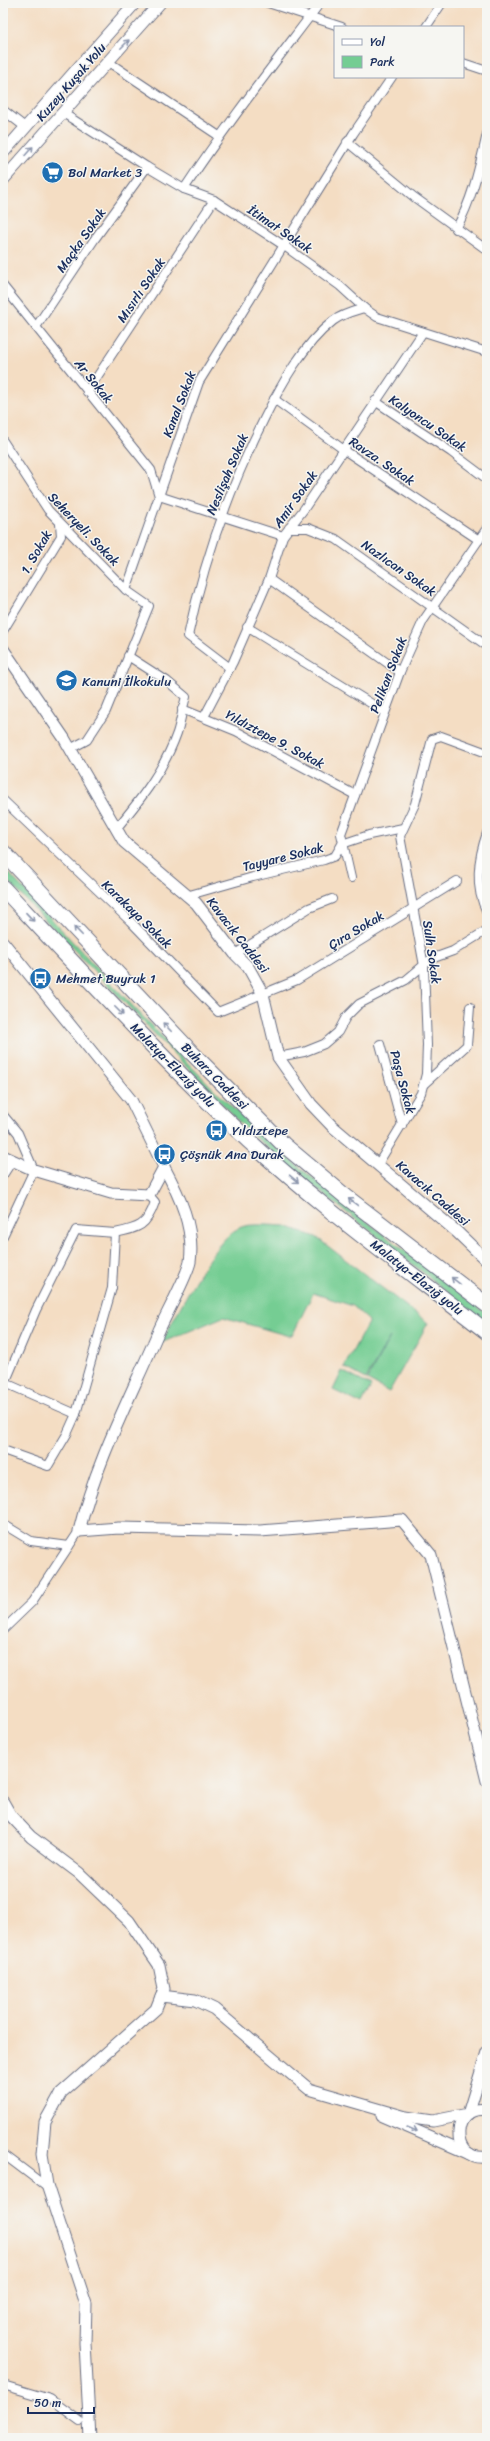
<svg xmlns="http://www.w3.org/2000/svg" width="490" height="2441" viewBox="0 0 490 2441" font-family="Sriracha,sans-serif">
	<rect width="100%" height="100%" fill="#f6f6f2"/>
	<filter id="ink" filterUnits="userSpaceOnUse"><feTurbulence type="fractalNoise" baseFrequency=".025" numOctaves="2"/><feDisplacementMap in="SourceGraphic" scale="8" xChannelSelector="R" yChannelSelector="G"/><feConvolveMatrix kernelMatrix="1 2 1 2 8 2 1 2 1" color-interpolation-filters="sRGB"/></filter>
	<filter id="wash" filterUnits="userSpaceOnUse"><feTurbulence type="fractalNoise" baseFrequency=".012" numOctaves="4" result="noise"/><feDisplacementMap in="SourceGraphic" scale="16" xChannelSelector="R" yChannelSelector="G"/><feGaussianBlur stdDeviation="0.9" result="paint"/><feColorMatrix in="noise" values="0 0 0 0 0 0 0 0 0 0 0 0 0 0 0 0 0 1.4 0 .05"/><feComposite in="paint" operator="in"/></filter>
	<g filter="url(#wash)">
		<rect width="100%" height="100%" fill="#f4ddc3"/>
		<!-- green -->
		<g fill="#74cd93" stroke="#487e78">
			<path d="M3 867C84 953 163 1042 249 1123 324 1192 407 1251 487 1314V1323L294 1171 244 1127 3 876Z"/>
			<path d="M267 1225 286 1226 316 1237 428 1323 389 1392 367 1380 390 1337 366 1379 344 1367 369 1321 353 1306 313 1293 293 1334 289 1336 223 1317 161 1343C177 1315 212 1240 239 1228 247 1224 258 1225 267 1225Z"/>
			<polygon points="342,1371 371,1386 362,1404 333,1390"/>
		</g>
	</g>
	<g filter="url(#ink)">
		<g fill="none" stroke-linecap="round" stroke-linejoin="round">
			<defs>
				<g id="street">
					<polyline points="268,3 342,27"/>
					<polyline points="426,27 442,3"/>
					<polyline points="107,61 219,136"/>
					<polyline points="463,63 487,71"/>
					<polyline points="3,110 25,127"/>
					<polyline points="63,113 147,167 184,189 214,200 283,245 340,286 364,308 377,317 487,352"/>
					<polyline points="347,142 414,197 487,250"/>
					<path d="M184 189C226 125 274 64 320 3"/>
					<path d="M456 229C473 198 479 168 487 134"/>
					<polyline points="3,286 151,470 159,496 283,536"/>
					<polyline points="36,327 94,240 147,167"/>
					<polyline points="87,392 214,200"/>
					<polyline points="274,399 344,450 479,540"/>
					<polyline points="375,401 451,452 487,479"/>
					<polyline points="3,441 48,510 126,590"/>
					<polyline points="289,528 308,528 336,539 487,646"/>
					<polyline points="269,579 400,672"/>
					<polyline points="247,627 385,712"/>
					<polyline points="3,631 61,536 60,524"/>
					<path d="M230 668 188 636C204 560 230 487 265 417 282 383 303 345 333 321 342 314 354 311 364 308"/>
					<polyline points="182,709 236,731 355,795"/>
					<polyline points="204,717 233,662 269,579 283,536 304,509 423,332"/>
					<polyline points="70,749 87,740 106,711 149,606 126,590 199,382 353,134 392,77"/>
					<polyline points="3,800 130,921 218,1012 297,980 457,881"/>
					<path d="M116 829C141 799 164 770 177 733 181 721 182 709 186 697L167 681 128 656"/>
					<path d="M487 833C478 858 474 888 487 912"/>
					<polyline points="351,878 341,834 400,672 423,621 487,528"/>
					<polyline points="186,896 253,877 324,860 335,856 342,844 369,835 403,828"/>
					<polyline points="235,954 309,908 332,899"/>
					<polyline points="380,1044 402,1125"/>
					<polyline points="278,1057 304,1052 324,1044 338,1032 346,1017 359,1004 406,980 431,959 453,951 487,930"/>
					<polyline points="424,1084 467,1045 470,1007"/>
					<polyline points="3,1115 18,1133 34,1170 3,1236"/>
					<polyline points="378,1164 421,1093 426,1074 427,1045 424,966 400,836 415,804 432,739 441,736 487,753"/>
					<polyline points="3,1175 12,1161"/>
					<polyline points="3,1382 76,1414 67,1434 48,1466 3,1450"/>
					<polyline points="5,1383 36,1310 76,1230 115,1233"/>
					<path d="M76 1414 112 1288 115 1233C139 1228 147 1226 155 1202L149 1195"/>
					<polyline points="3,1524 31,1541 69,1546"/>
					<polyline points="3,1630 32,1602 79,1531"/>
					<polyline points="3,2154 48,2188"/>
					<polyline points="3,2385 50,2399 80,2421"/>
				</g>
				<g id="secondary">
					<polyline points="3,153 135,3"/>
					<polyline points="3,180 160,3"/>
					<polyline points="3,649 64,738 124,842 196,903 235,954 248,967 263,994 278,1057 311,1104 332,1126 457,1232 487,1261"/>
					<polyline points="3,942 131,1100 164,1167 149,1195 111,1193 34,1170 3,1156"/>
					<path d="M164 1167C179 1195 195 1228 190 1262 187 1276 167 1313 160 1328 132 1394 96 1461 79 1531L119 1528 260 1531 402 1520 431 1555 487 1781"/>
					<polyline points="3,1802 11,1816 31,1837 79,1873 129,1921 159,1965 164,1989 156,2009 61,2093 45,2122 42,2154 47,2185 86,2304 85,2343 90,2438"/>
					<polyline points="161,1996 195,2000 214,2009 309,2089 406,2117 433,2121 468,2114 487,2052"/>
					<path d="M487 2110C451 2103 448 2162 487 2157"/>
					<polyline points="382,2116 470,2154"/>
				</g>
				<g id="highway">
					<polyline points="3,852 192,1053 284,1145 345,1196 487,1305"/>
					<path d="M3 888C78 968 152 1048 231 1124 310 1200 401 1265 487 1332"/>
				</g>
			</defs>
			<!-- street casing -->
			<use href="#street" stroke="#676c81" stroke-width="10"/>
			<!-- secondary casing -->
			<use href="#secondary" stroke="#676c81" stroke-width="13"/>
			<!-- highway casing -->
			<use href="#highway" stroke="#676c81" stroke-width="17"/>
			<!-- street -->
			<use href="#street" stroke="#fff" stroke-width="8"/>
			<!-- secondary -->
			<use href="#secondary" stroke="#fff" stroke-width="11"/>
			<!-- highway -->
			<use href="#highway" stroke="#fff" stroke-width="15"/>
		</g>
		<!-- one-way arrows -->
		<defs><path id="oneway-shaft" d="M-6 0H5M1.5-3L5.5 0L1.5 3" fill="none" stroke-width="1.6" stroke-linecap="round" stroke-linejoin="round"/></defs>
		<g stroke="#8d97ae">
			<use href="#oneway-shaft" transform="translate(125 44) rotate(-45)"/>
			<use href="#oneway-shaft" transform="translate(29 151) rotate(-48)"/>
			<use href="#oneway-shaft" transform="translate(30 917) rotate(47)"/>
			<use href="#oneway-shaft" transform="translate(78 931) rotate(-134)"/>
			<use href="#oneway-shaft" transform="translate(119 1011) rotate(45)"/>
			<use href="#oneway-shaft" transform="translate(167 1027) rotate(-134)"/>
			<use href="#oneway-shaft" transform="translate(294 1179) rotate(40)"/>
			<use href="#oneway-shaft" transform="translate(353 1202) rotate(-143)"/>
			<use href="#oneway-shaft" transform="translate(456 1281) rotate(-142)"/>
			<use href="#oneway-shaft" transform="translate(412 2129) rotate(23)"/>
		</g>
	</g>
	<!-- icons -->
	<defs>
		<symbol id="supermarket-disc" viewBox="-11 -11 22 22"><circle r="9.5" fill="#1f6fb2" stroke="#f6f6f2"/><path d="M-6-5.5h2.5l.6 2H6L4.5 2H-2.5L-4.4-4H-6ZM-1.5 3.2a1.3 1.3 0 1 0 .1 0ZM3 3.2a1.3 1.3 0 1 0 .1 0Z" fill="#fff"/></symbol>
		<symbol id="school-disc" viewBox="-11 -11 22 22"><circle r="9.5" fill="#1f6fb2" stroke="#f6f6f2"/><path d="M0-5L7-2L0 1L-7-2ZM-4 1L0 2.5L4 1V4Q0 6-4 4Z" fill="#fff"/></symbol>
		<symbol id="bus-disc" viewBox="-11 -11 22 22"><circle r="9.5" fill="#1f6fb2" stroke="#f6f6f2"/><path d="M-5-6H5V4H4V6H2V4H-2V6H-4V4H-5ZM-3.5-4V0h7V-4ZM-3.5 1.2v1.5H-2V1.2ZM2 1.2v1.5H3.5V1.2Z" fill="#fff"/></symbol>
	</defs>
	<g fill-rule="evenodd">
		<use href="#supermarket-disc" x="40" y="160" width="25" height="25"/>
		<use href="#school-disc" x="54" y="668" width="25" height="25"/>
		<use href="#bus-disc" x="28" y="966" width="25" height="25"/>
		<use href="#bus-disc" x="204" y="1118" width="25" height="25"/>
		<use href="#bus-disc" x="152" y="1142" width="25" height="25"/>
	</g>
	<g text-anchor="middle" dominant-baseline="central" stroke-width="3" stroke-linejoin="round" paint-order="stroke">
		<!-- street labels -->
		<g font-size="13" fill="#1b2f5e" stroke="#f6f6f2">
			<text transform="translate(71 82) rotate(-49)">Kuzey Kuşak Yolu</text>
			<text transform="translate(280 229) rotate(34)">İtimat Sokak</text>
			<text transform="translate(81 240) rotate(-55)">Maçka Sokak</text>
			<text transform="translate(141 290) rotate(-56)">Mısırlı Sokak</text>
			<text transform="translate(94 381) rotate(51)">Ar Sokak</text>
			<text transform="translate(179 404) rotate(-69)">Kanal Sokak</text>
			<text transform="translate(428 423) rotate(34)">Kalyoncu Sokak</text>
			<text transform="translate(382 461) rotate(34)">Ravza. Sokak</text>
			<text transform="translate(227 474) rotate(-67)">Neslişah Sokak</text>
			<text transform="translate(295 499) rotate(-55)">Amir Sokak</text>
			<text transform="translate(84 529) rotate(46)">Seheryeli. Sokak</text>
			<text transform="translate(36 552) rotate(-60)">1. Sokak</text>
			<text transform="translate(399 568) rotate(35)">Nazlıcan Sokak</text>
			<text transform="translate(388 675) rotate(-69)">Pelikan Sokak</text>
			<text transform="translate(275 739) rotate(28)">Yıldıztepe 9. Sokak</text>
			<text transform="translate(283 857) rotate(-14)">Tayyare Sokak</text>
			<text transform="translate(137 914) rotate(44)">Karakaya Sokak</text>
			<text transform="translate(356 930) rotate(-31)">Çıra Sokak</text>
			<text transform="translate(238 935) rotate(52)">Kavacık Caddesi</text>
			<text transform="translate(432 952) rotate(82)">Sulh Sokak</text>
			<text transform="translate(173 1065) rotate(45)">Malatya-Elazığ yolu</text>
			<text transform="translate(215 1076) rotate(45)">Buhara Caddesi</text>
			<text transform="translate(403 1082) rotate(75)">Paşa Sokak</text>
			<text transform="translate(433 1193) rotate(41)">Kavacık Caddesi</text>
			<text transform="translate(417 1277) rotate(38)">Malatya-Elazığ yolu</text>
		</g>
		<!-- poi labels -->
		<g font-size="13" fill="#1b2f5e" stroke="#f6f6f2" text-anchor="start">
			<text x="68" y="172">Bol Market 3</text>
			<text x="82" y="681">Kanuni İlkokulu</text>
			<text x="56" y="978">Mehmet Buyruk 1</text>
			<text x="232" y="1130">Yıldıztepe</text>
			<text x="180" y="1154">Çöşnük Ana Durak</text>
		</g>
	</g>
	<!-- margin -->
	<rect width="490" height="2441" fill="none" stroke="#f6f6f2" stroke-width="16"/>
	<!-- legend -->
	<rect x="334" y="26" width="130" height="52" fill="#f6f6f2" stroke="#9ea6b7"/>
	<rect x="342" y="39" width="20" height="6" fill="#ffffff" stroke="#9ea6b7"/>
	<text x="370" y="46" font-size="12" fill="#1b2f5e">Yol</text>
	<rect x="342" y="56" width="20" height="12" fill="#74cd93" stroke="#9ea6b7"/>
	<text x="370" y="66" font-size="12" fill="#1b2f5e">Park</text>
	<!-- scale -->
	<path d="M28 2407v6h66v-6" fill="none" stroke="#1b2f5e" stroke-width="2"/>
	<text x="34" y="2407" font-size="12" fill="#1b2f5e" stroke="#f6f6f2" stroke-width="3" paint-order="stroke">50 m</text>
</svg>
